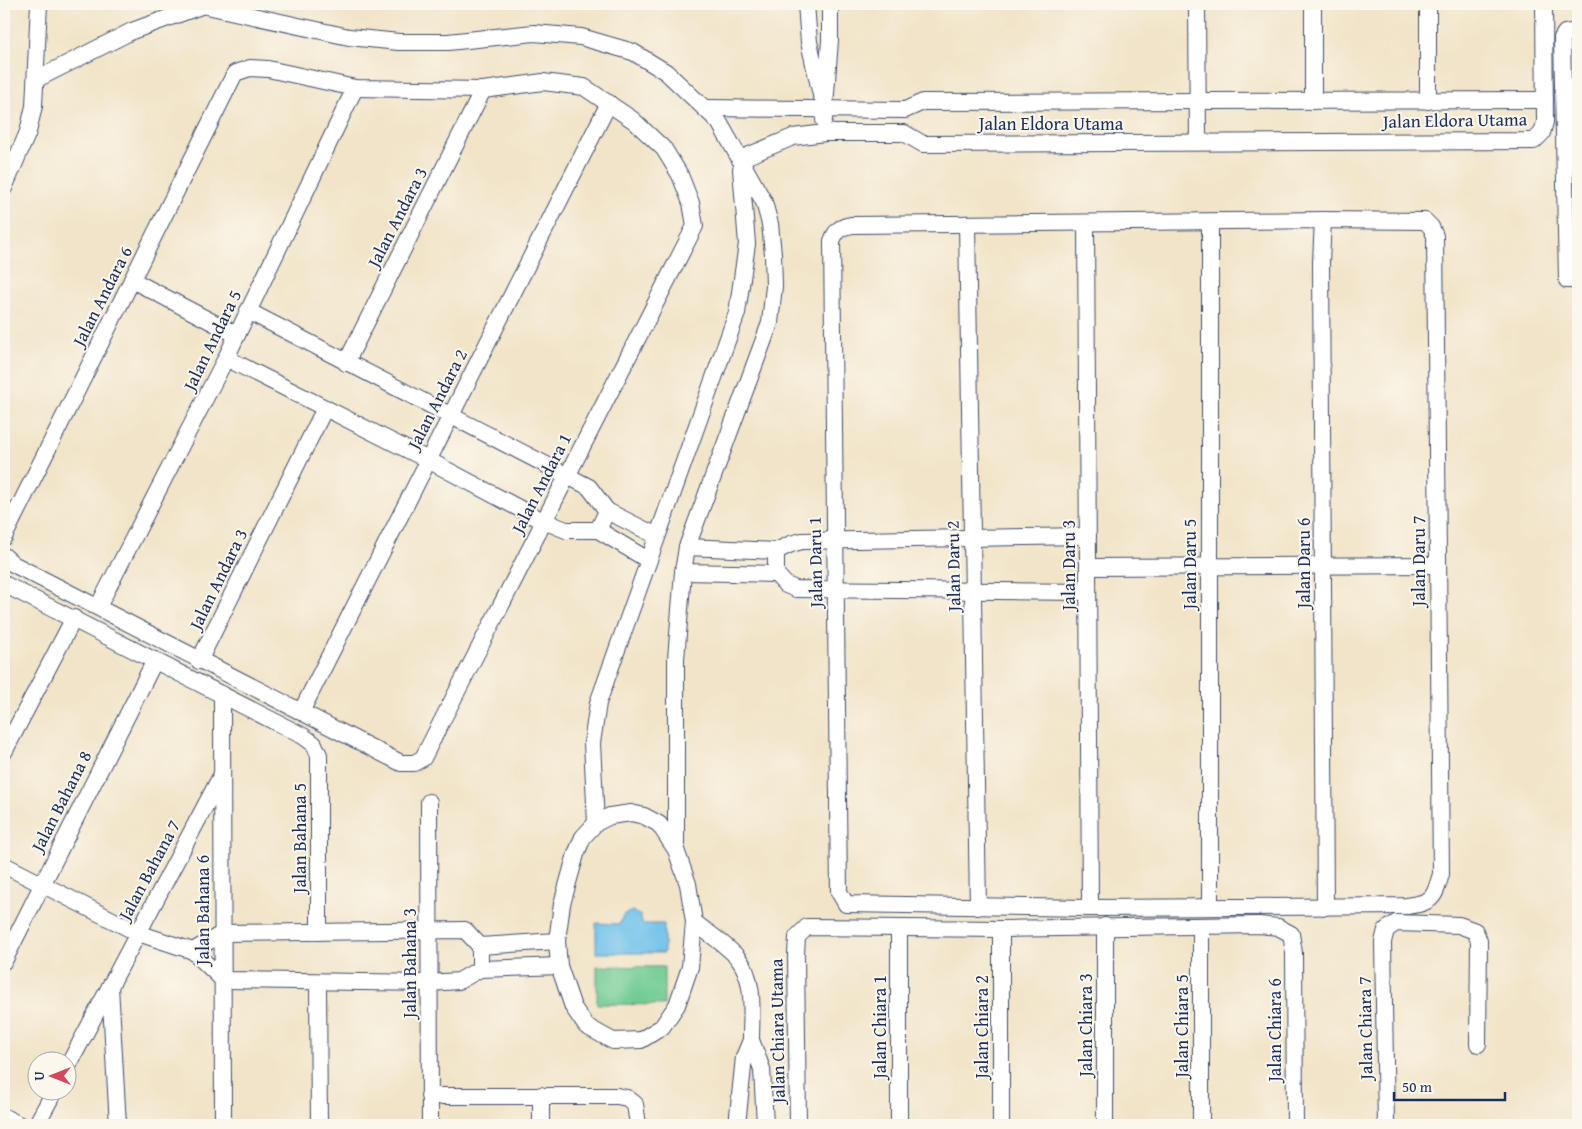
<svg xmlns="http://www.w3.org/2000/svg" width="1582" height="1129" viewBox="0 0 1582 1129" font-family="'Gentium Book Plus',serif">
	<rect width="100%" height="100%" fill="#fbf7ec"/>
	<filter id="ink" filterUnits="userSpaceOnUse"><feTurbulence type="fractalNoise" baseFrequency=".02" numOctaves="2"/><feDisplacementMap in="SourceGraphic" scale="10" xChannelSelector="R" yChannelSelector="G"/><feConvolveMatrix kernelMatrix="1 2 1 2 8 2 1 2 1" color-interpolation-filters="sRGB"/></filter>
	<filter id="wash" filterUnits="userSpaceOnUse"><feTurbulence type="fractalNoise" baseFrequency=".0096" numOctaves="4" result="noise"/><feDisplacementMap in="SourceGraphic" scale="20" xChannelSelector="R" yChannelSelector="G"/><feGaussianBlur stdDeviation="1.12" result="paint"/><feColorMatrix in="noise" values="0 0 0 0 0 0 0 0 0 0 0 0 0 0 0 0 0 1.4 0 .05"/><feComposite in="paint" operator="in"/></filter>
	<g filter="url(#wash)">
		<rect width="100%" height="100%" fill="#f1e4c8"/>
		<!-- green -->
		<polygon fill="#71cc93" stroke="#467e78" points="597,966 664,967 664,1005 597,1004"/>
		<!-- water -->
		<polygon fill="#6ec1ea" stroke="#4478a4" points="632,911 641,916 642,924 664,924 664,953 596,953 596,923 620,924 623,915"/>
	</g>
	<g filter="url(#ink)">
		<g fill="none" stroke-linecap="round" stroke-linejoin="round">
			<defs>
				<g id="street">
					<polyline points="198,4 349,37 399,42 448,42 534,33 581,37 633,52 666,72 719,122 764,202 770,224 773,254 774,286 770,323 687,547 683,572 676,659 676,850 688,884 694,922 690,967 677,1005 662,1027 641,1040 613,1041 586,1026 573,1007 559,966 557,941 562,904 576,854 583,837 596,823 610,816 631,813 644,816 659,824 676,850"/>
					<polyline points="806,4 809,42 821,95"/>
					<polyline points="1197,4 1198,142"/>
					<polyline points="1313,4 1313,101"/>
					<polyline points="1428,4 1428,101"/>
					<polyline points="1578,31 1565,33 1562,38 1567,280 1578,280"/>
					<polyline points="37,79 132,31 201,6"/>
					<polyline points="706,108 905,110 923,102 1545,100"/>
					<polyline points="824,120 830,40 830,4"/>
					<polyline points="740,159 793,137 825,133 904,133 923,144 1534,141 1542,133 1545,122 1544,4"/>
					<polyline points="4,188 28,132 34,106 39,4"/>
					<path d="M1323 220 1425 221 1431 227 1435 236 1441 874C1434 899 1433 902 1407 906L1090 908 846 904 839 892 832 241C836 230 840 227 852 225Z"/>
					<polyline points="1323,220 1321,262 1325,907"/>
					<polyline points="1210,222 1210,905"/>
					<polyline points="1086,223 1090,908"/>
					<polyline points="967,224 978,907"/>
					<polyline points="132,280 237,335"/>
					<polyline points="226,358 428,460 541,520 566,530 598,530 607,511 589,487 248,311"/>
					<polyline points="346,363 483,90"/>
					<polyline points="607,511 657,536"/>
					<polyline points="598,530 648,560"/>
					<polyline points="1088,536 802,541 791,544 776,551 776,574 786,585 796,589 1088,592"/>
					<polyline points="4,537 235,73 250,68 268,69 355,88 483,90 543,82 584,87 633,120 664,149 680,175 691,203 695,226 423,758 414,763 401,763 13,564 4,556"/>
					<polyline points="687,547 776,551"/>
					<polyline points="1088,567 1437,565"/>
					<polyline points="683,572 776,574"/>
					<polyline points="4,584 303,736 314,744 319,755 319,932"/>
					<polyline points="98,607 226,358 355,88"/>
					<polyline points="199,661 325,408"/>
					<polyline points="222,694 223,1125"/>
					<polyline points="301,712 609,103"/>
					<polyline points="4,752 74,618"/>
					<polyline points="429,802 430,1125"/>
					<polyline points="596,823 592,743 598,703 737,313 747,244 741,169"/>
					<polyline points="4,865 138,933 193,951"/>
					<path d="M694 922C708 933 725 944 737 957 756 979 751 1013 751 1040"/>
					<polyline points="1105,926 1105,1125"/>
					<polyline points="1201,926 1201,1125"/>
					<polyline points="1001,929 1001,1125"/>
					<polyline points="480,946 557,941"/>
					<polyline points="4,961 155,660"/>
					<polyline points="480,969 480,946 465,930 223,933 193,951 223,980 429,983 459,981 480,969 559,966"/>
					<polyline points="318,982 319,1125"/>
					<polyline points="110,986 118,1125"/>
					<polyline points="68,1066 221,776"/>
					<polyline points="429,1096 617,1096 627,1098 635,1104 638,1125"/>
					<polyline points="4,1117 20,1125"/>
					<polyline points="36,1125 54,1092"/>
					<polyline points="541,1125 541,1095"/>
					<polyline points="737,1125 744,1057 751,1040 762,1069 765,1125"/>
					<polyline points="798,1125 796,954 797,937 807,927 1001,929 1259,925 1278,927 1291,934 1294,953 1295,1125"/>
					<polyline points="899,1125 899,928"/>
					<polyline points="1386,1125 1383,942 1386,930 1396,923 1459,925 1475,931 1479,941 1478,1044"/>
				</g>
			</defs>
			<!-- street casing -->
			<use href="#street" stroke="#3b4a6e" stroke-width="18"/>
			<!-- street -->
			<use href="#street" stroke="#fff" stroke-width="16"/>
		</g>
	</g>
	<g text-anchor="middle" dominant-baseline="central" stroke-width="4" stroke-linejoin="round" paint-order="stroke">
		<!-- street labels -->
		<g font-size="18" fill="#1b2f5e" stroke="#fbf7ec">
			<text transform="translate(1455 120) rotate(-1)">Jalan Eldora Utama</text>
			<text x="1051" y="123">Jalan Eldora Utama</text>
			<text transform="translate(397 217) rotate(-63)">Jalan Andara 3</text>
			<text transform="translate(102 296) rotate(-63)">Jalan Andara 6</text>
			<text transform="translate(212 340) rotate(-64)">Jalan Andara 5</text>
			<text transform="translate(437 399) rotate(-63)">Jalan Andara 2</text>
			<text transform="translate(541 483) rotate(-63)">Jalan Andara 1</text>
			<text transform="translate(1418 561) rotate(-90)">Jalan Daru 7</text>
			<text transform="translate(815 562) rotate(-91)">Jalan Daru 1</text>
			<text transform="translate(1303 563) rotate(-90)">Jalan Daru 6</text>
			<text transform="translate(1189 564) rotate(-90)">Jalan Daru 5</text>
			<text transform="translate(1068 565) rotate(-90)">Jalan Daru 3</text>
			<text transform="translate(953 566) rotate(-91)">Jalan Daru 2</text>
			<text transform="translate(218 579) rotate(-64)">Jalan Andara 3</text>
			<text transform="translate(61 801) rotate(-63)">Jalan Bahana 8</text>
			<text transform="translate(299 838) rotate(-90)">Jalan Bahana 5</text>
			<text transform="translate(149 870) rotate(-62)">Jalan Bahana 7</text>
			<text transform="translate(202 910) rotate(-90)">Jalan Bahana 6</text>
			<text transform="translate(409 963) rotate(-90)">Jalan Bahana 3</text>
			<text transform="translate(1085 1025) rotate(-90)">Jalan Chiara 3</text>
			<text transform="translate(1181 1026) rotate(-90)">Jalan Chiara 5</text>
			<text transform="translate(879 1027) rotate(-90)">Jalan Chiara 1</text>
			<text transform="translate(981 1027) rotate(-90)">Jalan Chiara 2</text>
			<text transform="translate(1365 1028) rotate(-91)">Jalan Chiara 7</text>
			<text transform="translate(1274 1030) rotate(-90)">Jalan Chiara 6</text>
			<text transform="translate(777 1031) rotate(-91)">Jalan Chiara Utama</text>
		</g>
	</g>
	<!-- margin -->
	<rect width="1582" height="1129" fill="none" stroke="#fbf7ec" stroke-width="20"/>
	<!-- north arrow -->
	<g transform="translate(52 1076) rotate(270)"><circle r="24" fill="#fbf7ec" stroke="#a1a7b3"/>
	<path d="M0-4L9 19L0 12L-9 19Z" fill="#d1495b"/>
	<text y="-8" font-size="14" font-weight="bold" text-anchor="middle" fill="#1b2f5e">U</text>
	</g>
	<!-- scale -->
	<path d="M1394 1092v8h111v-8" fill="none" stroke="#1b2f5e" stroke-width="2.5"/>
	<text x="1402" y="1092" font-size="15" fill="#1b2f5e" stroke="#fbf7ec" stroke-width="4" paint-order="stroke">50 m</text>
</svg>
